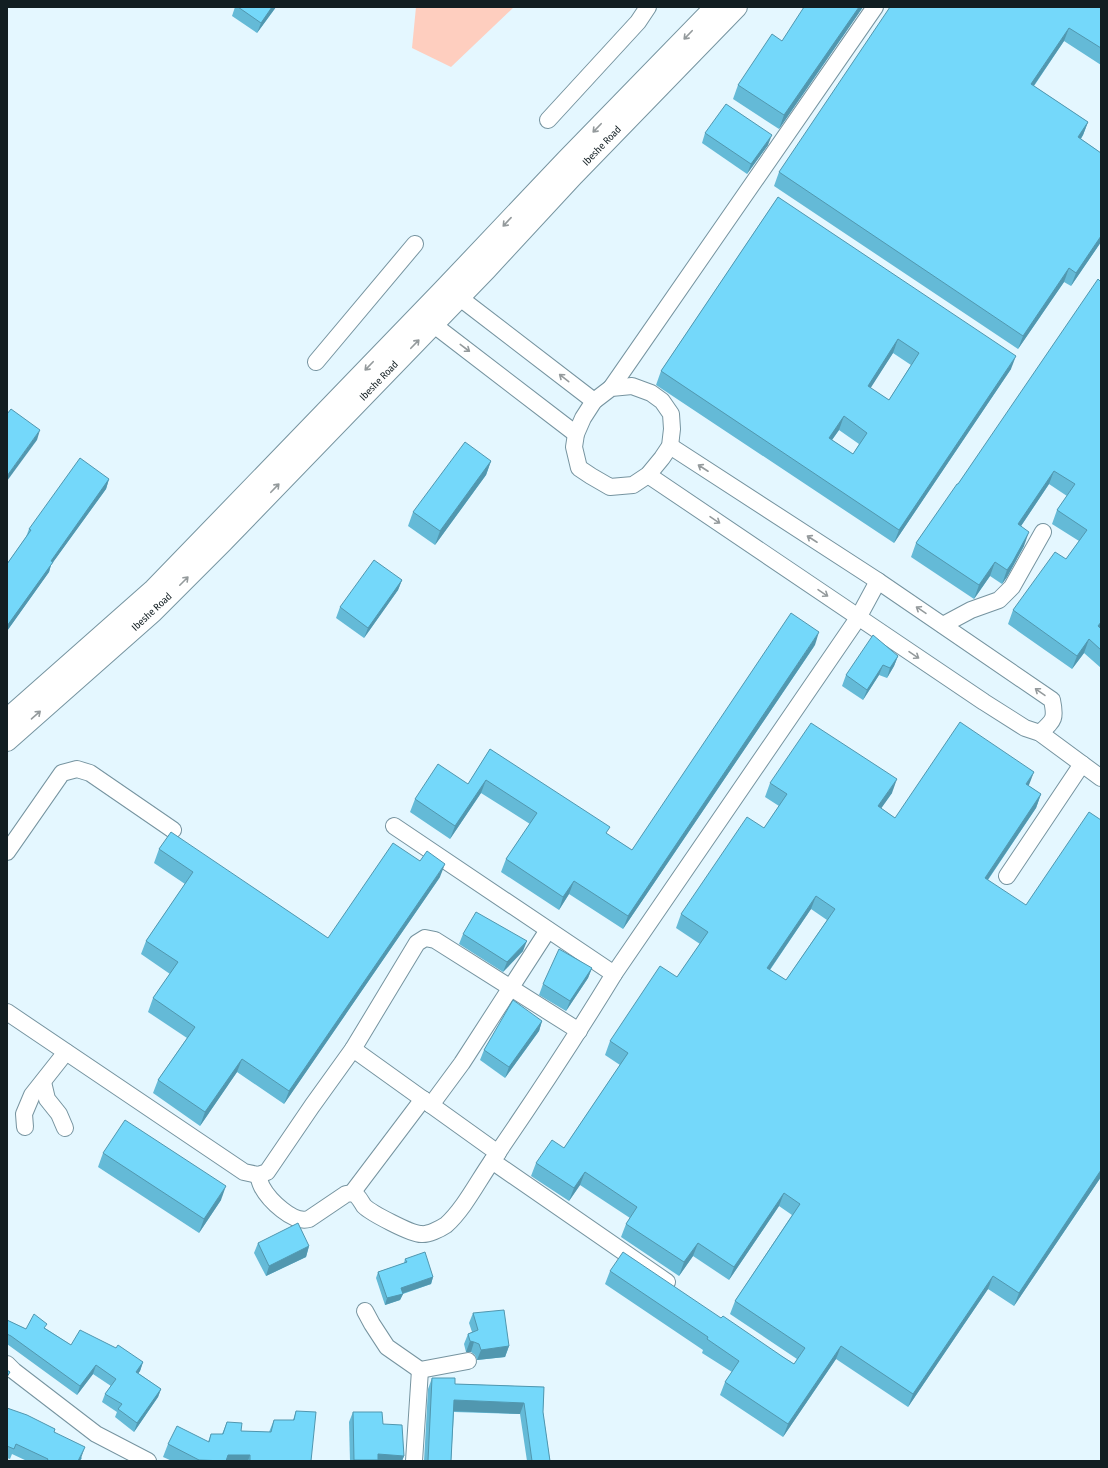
<svg xmlns="http://www.w3.org/2000/svg" width="1108" height="1468" viewBox="0 0 1108 1468" font-family="'Fira Sans Condensed',sans-serif">
	<rect width="100%" height="100%" fill="#e4f7ff"/>
	<!-- green -->
	<polygon fill="#fecebf" points="416,7 514,7 451,67 412,48"/>
	<g fill="none" stroke-linecap="round" stroke-linejoin="round">
		<defs>
			<g id="minor">
				<polyline points="548,120 638,22 648,7"/>
				<polyline points="460,298 594,401"/>
				<polyline points="434,325 576,434"/>
				<polyline points="316,362 415,244"/>
				<polygon points="632,386 651,393 662,401 671,414 672,429 670,446 662,458 648,475 633,485 610,487 591,476 579,468 574,447 576,434 583,418 594,401 611,388"/>
				<polyline points="611,388 875,7"/>
				<path d="M670 446 878 581 1052 700C1056 719 1054 720 1040 733"/>
				<polyline points="648,475 984,702 1025,728 1040,733 1101,778"/>
				<polyline points="943,625 971,610 999,600 1012,587 1043,532"/>
				<polyline points="394,826 614,974"/>
				<polyline points="7,852 62,773 77,769 90,773 173,830"/>
				<polyline points="1007,876 1082,764"/>
				<polyline points="7,1012 244,1172 258,1175 267,1172 312,1106 353,1049 417,943 425,938 435,940 579,1031"/>
				<polyline points="353,1049 498,1153"/>
				<polyline points="43,1082 47,1099 59,1114 65,1128"/>
				<polyline points="431,1105 462,1063 548,930"/>
				<polyline points="25,1127 24,1114 32,1095 66,1052"/>
				<polyline points="492,1161 667,1282"/>
				<path d="M258 1175C259 1179 260 1183 262 1187 269 1200 293 1224 309 1219L346 1194C351 1193 354 1193 357 1196 360 1199 362 1203 364 1206 371 1213 411 1234 421 1234 428 1235 440 1229 446 1225 464 1209 478 1181 492 1161 534 1100 575 1038 614 974L858 618 878 581"/>
				<polyline points="352,1193 423,1099"/>
				<polyline points="365,1311 372,1324 387,1347 420,1370 468,1361"/>
				<polyline points="7,1364 14,1371 96,1434 148,1461"/>
				<polyline points="414,1461 420,1370"/>
			</g>
			<g id="major">
				<polyline points="7,719 154,589 442,291 566,160 715,7"/>
				<polyline points="7,741 153,612 222,543 486,270 574,175 737,7"/>
			</g>
		</defs>
		<!-- minor casing -->
		<use href="#minor" stroke="#7694a0" stroke-width="18"/>
		<!-- major casing -->
		<use href="#major" stroke="#7694a0" stroke-width="22"/>
		<!-- minor -->
		<use href="#minor" stroke="#fff" stroke-width="16"/>
		<!-- major -->
		<use href="#major" stroke="#fff" stroke-width="20"/>
	</g>
	<!-- wall -->
	<g fill="#64bad7" fill-rule="evenodd">
		<polygon points="235,7 276,7 257,33 232,16"/>
		<polygon points="863,7 779,129 733,99 738,85 782,41"/>
		<polygon points="1101,7 1101,65 1064,41 1034,86 1088,122 1083,135 1081,139 1101,153 1101,242 1071,286 1064,282 1018,349 774,186 779,172"/>
		<polygon points="705,133 768,145 747,174 702,143"/>
		<path d="M778 197 1011 369 894 543 656 385 661 371ZM893 353 911 365 889 400 870 388ZM839 430 859 444 853 454 832 440Z"/>
		<polygon points="1101,282 1101,668 1084,653 1072,669 1008,624 1013,610 1066,559 1079,541 1052,524 1057,510 1067,496 1049,484 1021,526 1024,546 1007,577 1002,584 990,576 974,599 911,557 916,543 958,484"/>
		<polygon points="491,461 486,475 435,545 408,526 413,512"/>
		<polygon points="109,479 106,489 51,565 49,572 7,631 7,564 26,537 29,529"/>
		<polygon points="402,580 398,590 364,638 336,618 340,607"/>
		<polygon points="815,645 623,929 569,894 559,910 501,872 506,859 530,824 481,793 450,839 410,812 415,799 468,784 490,749 607,834 632,850"/>
		<polygon points="898,656 894,666 887,678 879,675 863,700 842,686 846,675"/>
		<path d="M770 783 892 793 881 808 895 818 1029 786 1041 794 1036 808 988 880 1101 1177 1014 1306 988 1289 908 1407 836 1359 783 1437 720 1395 725 1382 732 1372 702 1353 703 1350 605 1284 610 1271 721 1318 783 1357 794 1364 797 1359 730 1314 735 1301 792 1215 779 1206 729 1280 693 1256 679 1276 621 1237 626 1224 630 1218 580 1185 569 1201 531 1176 536 1163 564 1148 620 1065 605 1055 610 1041 677 977 700 944 676 928 681 914 764 828 779 806 765 797ZM811 909 827 920 786 980 770 970Z"/>
		<polygon points="159,849 328,938 440,877 284,1104 237,1072 200,1126 153,1093 158,1080 187,1038 148,1012 153,998 170,974 141,954 146,941 185,884 154,863"/>
		<polygon points="463,934 523,951 503,972 459,944"/>
		<polygon points="592,968 588,978 566,1011 539,995 543,984"/>
		<polygon points="542,1021 539,1031 505,1078 480,1060 484,1050"/>
		<polygon points="103,1153 221,1200 199,1233 98,1167"/>
		<polygon points="258,1243 309,1246 306,1257 266,1276 254,1253"/>
		<polygon points="405,1259 433,1277 431,1284 403,1294 400,1300 385,1305 376,1278 378,1272 404,1263"/>
		<polygon points="473,1313 509,1346 505,1357 477,1360 475,1355 471,1352 466,1352 464,1344 468,1334 472,1332 469,1323"/>
		<polygon points="7,1320 26,1329 45,1328 71,1345 143,1362 140,1371 138,1373 161,1389 158,1397 134,1432 115,1417 117,1412 102,1402 105,1394 111,1386 93,1374 77,1395 7,1344"/>
		<polygon points="432,1378 455,1384 544,1387 543,1412 550,1461 527,1461 520,1414 454,1412 451,1461 424,1461 428,1389"/>
		<polygon points="7,1408 55,1429 54,1432 82,1458 80,1461 27,1461 12,1454 10,1459 7,1458"/>
		<polygon points="296,1411 311,1461 172,1461 163,1457 168,1444 208,1442 211,1434 222,1434 227,1422 241,1431 269,1432 274,1420 293,1420"/>
		<polygon points="353,1412 383,1424 404,1456 402,1461 350,1461 349,1422"/>
	</g>
	<!-- shaded-wall -->
	<g fill="#5197af">
		<polygon points="272,7 276,7 257,33 261,23"/>
		<polygon points="859,7 863,7 779,129 784,115"/>
		<polygon points="1069,28 1064,41 1026,97 1031,84"/>
		<polygon points="1088,122 1083,135 1073,150 1078,137"/>
		<polygon points="772,135 768,145 747,174 751,164"/>
		<polygon points="1101,236 1101,242 1071,286 1076,273"/>
		<polygon points="1069,268 1064,282 1018,349 1023,336"/>
		<polygon points="898,339 893,353 863,400 868,386"/>
		<polygon points="1016,356 1011,369 894,543 899,530"/>
		<polygon points="844,416 839,430 824,451 829,438"/>
		<polygon points="40,430 37,440 7,481 7,476"/>
		<polygon points="491,461 486,475 435,545 440,531"/>
		<polygon points="1054,471 1049,484 1013,538 1018,524"/>
		<polygon points="109,479 106,489 51,565 49,572 7,631 7,626 51,561"/>
		<polygon points="1029,532 1024,546 1007,577 1002,584 1007,570"/>
		<polygon points="995,562 990,576 974,599 979,585"/>
		<polygon points="402,580 398,590 364,638 368,628"/>
		<polygon points="1101,622 1101,629 1098,626"/>
		<polygon points="819,632 815,645 623,929 628,916"/>
		<polygon points="1089,639 1084,653 1072,669 1077,656"/>
		<polygon points="898,656 894,666 887,678 890,668"/>
		<polygon points="883,665 879,675 863,700 867,690"/>
		<polygon points="1034,772 1029,785 1021,797 1026,784"/>
		<polygon points="897,779 892,793 873,820 878,806"/>
		<polygon points="486,780 481,793 450,839 455,826"/>
		<polygon points="1041,794 1036,808 980,891 985,878"/>
		<polygon points="445,864 440,877 284,1104 289,1091"/>
		<polygon points="574,881 569,894 559,910 563,897"/>
		<polygon points="816,896 811,909 762,981 767,968"/>
		<polygon points="527,941 523,951 503,972 507,962"/>
		<polygon points="592,968 588,978 566,1011 570,1001"/>
		<polygon points="542,1021 539,1031 505,1078 509,1067"/>
		<polygon points="242,1059 237,1072 200,1126 205,1112"/>
		<polygon points="1101,1170 1101,1177 1014,1306 1019,1293"/>
		<polygon points="585,1172 580,1185 569,1201 574,1188"/>
		<polygon points="226,1186 221,1200 199,1233 204,1219"/>
		<polygon points="784,1193 779,1206 729,1280 734,1267"/>
		<polygon points="698,1243 693,1256 679,1276 684,1262"/>
		<polygon points="309,1246 306,1257 266,1276 269,1266"/>
		<polygon points="993,1276 988,1289 908,1407 913,1394"/>
		<polygon points="433,1277 431,1284 401,1294 403,1294 400,1300 385,1305 387,1298 401,1288"/>
		<polygon points="470,1341 474,1342 471,1352 466,1352"/>
		<polygon points="509,1346 505,1357 477,1360 481,1350"/>
		<polygon points="841,1346 836,1359 783,1437 788,1424"/>
		<polygon points="143,1362 140,1371 133,1381 136,1372"/>
		<polygon points="96,1365 93,1374 77,1395 80,1386"/>
		<polygon points="161,1389 158,1397 134,1432 137,1423"/>
		<polygon points="454,1400 524,1403 520,1414 450,1411"/>
		<polygon points="85,1447 80,1461 78,1461"/>
		<polygon points="378,1454 404,1456 402,1461 354,1461 354,1460"/>
		<polygon points="228,1455 250,1455 248,1461 225,1461"/>
	</g>
	<!-- building -->
	<g fill="#74d8fa" stroke="#5197af" fill-rule="evenodd">
		<polygon points="238,7 272,7 261,23"/>
		<polygon points="804,7 859,7 784,115 738,85 772,34 782,41"/>
		<polygon points="890,7 1101,7 1101,48 1069,28 1031,84 1088,122 1078,137 1101,153 1101,236 1076,273 1069,268 1023,336 779,172"/>
		<polygon points="726,104 772,135 751,164 705,133"/>
		<path d="M778 197 1016 356 899 530 661 371ZM898 339 919 353 889 400 868 386ZM844 416 867 433 853 454 829 438Z"/>
		<polygon points="1098,279 1101,282 1101,622 1098,626 1101,629 1101,650 1089,639 1077,656 1013,610 1055,552 1066,559 1087,530 1057,510 1075,484 1054,471 1018,524 1029,532 1012,563 1007,570 995,562 979,585 916,543 957,484 958,484"/>
		<polygon points="11,409 40,430 7,476 7,414"/>
		<polygon points="465,442 491,461 440,531 413,512"/>
		<polygon points="80,458 109,479 51,561 53,562 7,626 7,564 31,530 29,529"/>
		<polygon points="374,560 402,580 368,628 340,607"/>
		<polygon points="791,613 819,632 628,916 574,881 563,897 506,859 537,813 486,780 455,826 415,799 438,764 468,784 490,749 610,827 606,833 632,850"/>
		<polygon points="873,635 898,656 890,668 883,665 867,690 846,675"/>
		<path d="M960 722 1034 772 1026 784 1041 794 985 878 1026 905 1089 812 1101 820V1170L1019 1293 993 1276 913 1394 841 1346 788 1424 725 1382 739 1361 707 1339 708 1337 610 1271 623 1252 721 1318 723 1316 783 1357 794 1364 805 1348 735 1301 800 1204 784 1193 734 1267 698 1243 684 1262 626 1224 637 1207 585 1172 574 1188 536 1163 552 1140 564 1148 628 1053 610 1041 660 966 677 977 708 932 681 914 747 817 764 828 787 794 770 783 811 723 897 779 878 806 895 818ZM816 896 835 909 786 980 767 968Z"/>
		<polygon points="171,832 328,938 393,843 420,861 427,851 445,864 289,1091 242,1059 205,1112 158,1080 195,1027 153,998 178,962 146,941 193,872 159,849"/>
		<polygon points="476,912 527,941 507,962 463,934"/>
		<polygon points="559,949 592,968 570,1001 543,984"/>
		<polygon points="513,1000 542,1021 509,1067 484,1050"/>
		<polygon points="125,1120 226,1186 204,1219 103,1153"/>
		<polygon points="298,1223 309,1246 269,1266 258,1243"/>
		<polygon points="425,1252 433,1277 401,1288 403,1294 387,1298 378,1272 407,1262 405,1259"/>
		<polygon points="504,1310 509,1346 481,1350 479,1344 474,1342 470,1341 468,1334 478,1330 473,1313"/>
		<polygon points="34,1314 47,1324 44,1328 71,1345 80,1330 116,1348 118,1345 143,1362 136,1372 161,1389 137,1423 118,1409 122,1404 105,1394 116,1379 96,1365 80,1386 11,1336 7,1334 7,1320 26,1329"/>
		<polygon points="7,1370 10,1372 7,1377"/>
		<polygon points="432,1378 455,1378 455,1384 544,1387 543,1412 550,1461 532,1461 524,1403 454,1400 451,1461 428,1461"/>
		<polygon points="7,1408 27,1415 55,1429 54,1432 85,1447 78,1461 47,1461 48,1459 16,1444 14,1449 7,1446"/>
		<polygon points="296,1411 316,1412 311,1461 250,1461 250,1455 228,1455 226,1461 199,1460 168,1444 177,1426 209,1442 211,1434 223,1434 227,1422 242,1423 241,1431 271,1432 274,1420 294,1420"/>
		<polygon points="353,1412 382,1412 383,1424 402,1425 404,1456 378,1454 378,1460 354,1460"/>
	</g>
	<!-- one-way arrows -->
	<defs><path id="oneway-shaft" d="M-6 0H5M1.5-3L5.5 0L1.5 3" fill="none" stroke-width="1.6" stroke-linecap="round" stroke-linejoin="round"/></defs>
	<g stroke="#949a9c">
		<use href="#oneway-shaft" transform="translate(688 35) rotate(134)"/>
		<use href="#oneway-shaft" transform="translate(597 128) rotate(134)"/>
		<use href="#oneway-shaft" transform="translate(507 222) rotate(133)"/>
		<use href="#oneway-shaft" transform="translate(415 344) rotate(-46)"/>
		<use href="#oneway-shaft" transform="translate(465 348) rotate(37)"/>
		<use href="#oneway-shaft" transform="translate(369 366) rotate(134)"/>
		<use href="#oneway-shaft" transform="translate(564 378) rotate(-142)"/>
		<use href="#oneway-shaft" transform="translate(703 468) rotate(-147)"/>
		<use href="#oneway-shaft" transform="translate(275 488) rotate(-46)"/>
		<use href="#oneway-shaft" transform="translate(715 520) rotate(34)"/>
		<use href="#oneway-shaft" transform="translate(812 539) rotate(-147)"/>
		<use href="#oneway-shaft" transform="translate(184 581) rotate(-45)"/>
		<use href="#oneway-shaft" transform="translate(823 593) rotate(34)"/>
		<use href="#oneway-shaft" transform="translate(921 610) rotate(-146)"/>
		<use href="#oneway-shaft" transform="translate(914 655) rotate(34)"/>
		<use href="#oneway-shaft" transform="translate(1040 692) rotate(-145)"/>
		<use href="#oneway-shaft" transform="translate(36 715) rotate(-41)"/>
	</g>
	<g text-anchor="middle" dominant-baseline="central" stroke-width="4" stroke-linejoin="round" paint-order="stroke">
		<!-- street labels -->
		<g font-size="10" fill="#121e22" stroke="#fff">
			<text transform="translate(602 146) rotate(-46)">Ibeshe Road</text>
			<text transform="translate(379 381) rotate(-46)">Ibeshe Road</text>
			<text transform="translate(152 612) rotate(-43)">Ibeshe Road</text>
		</g>
	</g>
	<!-- border -->
	<rect width="1108" height="1468" fill="none" stroke="#121e22" stroke-width="16"/>
</svg>
